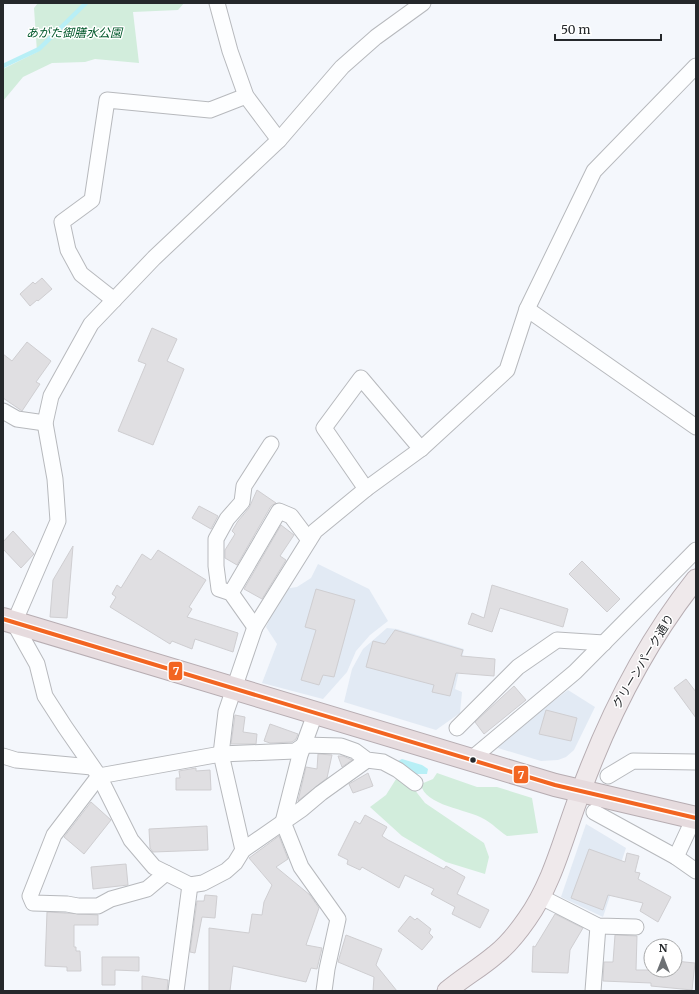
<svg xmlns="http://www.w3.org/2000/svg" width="699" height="994" viewBox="0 0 699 994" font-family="Merriweather,'Noto Sans JP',serif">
	<rect width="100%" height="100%" fill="#f4f7fc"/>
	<!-- built -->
	<g fill="#e2eaf4">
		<polygon points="318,564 369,589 388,621 370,635 356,651 347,672 323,699 262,683 277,644 266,627 284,589 297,587 311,578"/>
		<polygon points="387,628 397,629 464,649 455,689 462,692 460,713 436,730 344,702 352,669 363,649"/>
		<polygon points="568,690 595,707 574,750 566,757 558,760 541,761 498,748 499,742"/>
		<polygon points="586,824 626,848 603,917 561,897"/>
	</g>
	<!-- green -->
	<g fill="#d2eddc">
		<polygon points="38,3 184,3 178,10 133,12 139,63 95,59 85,62 52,63 23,77 3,101 3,69 37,52 34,8"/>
		<path d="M437 773 477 787H497L532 798 538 833 507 836C499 831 492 823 484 819 468 809 424 806 421 784L433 779Z"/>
		<polygon points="398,776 414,789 425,803 484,843 489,857 485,874 446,862 402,836 370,807 386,795"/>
	</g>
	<!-- water -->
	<polygon fill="#b8eff6" points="402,759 422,765 428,769 427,774 414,774 396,762"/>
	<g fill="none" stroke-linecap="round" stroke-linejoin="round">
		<!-- stream -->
		<polyline stroke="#b8eff6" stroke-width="4.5" points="3,66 39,49 86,3"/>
	</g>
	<!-- building -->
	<g fill="#e0dfe2" stroke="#cfced1">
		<polygon points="42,278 52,289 38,301 37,300 30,306 20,294 33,282 35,284"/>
		<polygon points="152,328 177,339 167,361 184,369 153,445 118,431 146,364 138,361"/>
		<polygon points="27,342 51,361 36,382 40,384 22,411 3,398 3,354 12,361"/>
		<polygon points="257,490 276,503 271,506 237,565 225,558 225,550 235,534 232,531 238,521 249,508"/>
		<polygon points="199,506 218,516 211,529 192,518"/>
		<polygon points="281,525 294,535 280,556 286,560 262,599 244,589"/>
		<polygon points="13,531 34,554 21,568 3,549 3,542"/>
		<polygon points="73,546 67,618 50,617 53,580"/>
		<polygon points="158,550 206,580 189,607 192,609 187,617 238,633 233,652 195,639 192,649 172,641 170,644 110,607 116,597 112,594 117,585 121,588 142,554 151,560"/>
		<polygon points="582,561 620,599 607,612 569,574"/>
		<polygon points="492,585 568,609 563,627 500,608 492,632 468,624 472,613 484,618"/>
		<polygon points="316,589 355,600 334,677 323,675 319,685 301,680 316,630 305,627"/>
		<polygon points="395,630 463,650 461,656 495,659 494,676 456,673 450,696 432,692 434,685 366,667 373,641 385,644"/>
		<polygon points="686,679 696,692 696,718 674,688"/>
		<polygon points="514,686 526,700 484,734 475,722"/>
		<polygon points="546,710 577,718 571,741 539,734"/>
		<polygon points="235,715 245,717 243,732 257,734 256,744 231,744"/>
		<polygon points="270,724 298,734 296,739 292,742 270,743 264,741"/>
		<polygon points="318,754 332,755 327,778 298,801 306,767 317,769"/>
		<polygon points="338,756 343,756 352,760 342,767"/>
		<polygon points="196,768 196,771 210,770 211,790 176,790 176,778 180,778 179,771"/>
		<polygon points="368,773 373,786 353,793 349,784"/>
		<polygon points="91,802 111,820 84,854 64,837"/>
		<polygon points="365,815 387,827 382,836 388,840 444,869 446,866 465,877 457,894 489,910 480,928 452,914 455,907 431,894 434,889 405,875 399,888 362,867 360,870 347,864 348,860 338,855 355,821 360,824"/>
		<polygon points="207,826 208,850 153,852 150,848 149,829"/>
		<polygon points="279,836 288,859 276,867 310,895 319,908 306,945 322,948 317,969 311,968 306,982 233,966 230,991 209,991 209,928 249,933 252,914 262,915 264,902 272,885 249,858"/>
		<polygon points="589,849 625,862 627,853 639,856 635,872 640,873 638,879 671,897 658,922 640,911 643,903 608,895 603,910 571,898"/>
		<polygon points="126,864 128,885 93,889 91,867"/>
		<polygon points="205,895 217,896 215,918 202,917 195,953 190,952 197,901 204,901"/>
		<polygon points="47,912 98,915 98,925 74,925 74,947 76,947 76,951 80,951 81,971 67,971 67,967 45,966"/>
		<polygon points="555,914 583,928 570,950 568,973 532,972 533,946 535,947"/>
		<polygon points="410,916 415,920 417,918 431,929 429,933 433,937 422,950 398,931"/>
		<polygon points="346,935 382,949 376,965 397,991 373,991 374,977 338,962"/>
		<polygon points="615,935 637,936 636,970 675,970 675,961 695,963 692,990 651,986 651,983 603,981 604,962 613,962"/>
		<polygon points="102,957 139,957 139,971 115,970 115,985 102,985"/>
		<polygon points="142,976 168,980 167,991 142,991"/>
	</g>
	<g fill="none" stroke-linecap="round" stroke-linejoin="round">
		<defs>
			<g id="minor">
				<polyline points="217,3 230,51 246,96 279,140"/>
				<polyline points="114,300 81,274 68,250 62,222 92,200 107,100 210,110 246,96"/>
				<polyline points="527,309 696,427"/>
				<polyline points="3,411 17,419 45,423"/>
				<polyline points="366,489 324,428 361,378 421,449"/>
				<polyline points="231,593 279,511 291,516 309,540"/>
				<polyline points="255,627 231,593 219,589 216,566 216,539 227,519 242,502 244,486 271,444"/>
				<polyline points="315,714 300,755 283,822 301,867 338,919 327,969 324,991"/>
				<polyline points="457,728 518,667 557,640 604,643"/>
				<polyline points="3,756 16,760 92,767"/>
				<polyline points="367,760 321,793 302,809 243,850 235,863 226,871 203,883 190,885 154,867 131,840 99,776 65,727 45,696 37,664 14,623 58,521 55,479 45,423 51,396 91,324 154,258 279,140 342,67 376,37 423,3"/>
				<polyline points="470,760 575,672 696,550"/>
				<polyline points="608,776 633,761 696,762"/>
				<polyline points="594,812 676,857 696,871"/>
				<polyline points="243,850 221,754 226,712 255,627 315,531 366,489 421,449 507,370 527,309 594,171 696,66"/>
				<polyline points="676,857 694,818"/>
				<polyline points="166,873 147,889 111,899 98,906 78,906 67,904 33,903 30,896 54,835 99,776 221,754 295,751 304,745 341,746 355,751 367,760 383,762 398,770 415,783"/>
				<polyline points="541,897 598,926 636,927"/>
				<polyline points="176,991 190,885"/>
				<polyline points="593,991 598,926"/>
			</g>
			<path id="major" d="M447 991C462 978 480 968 495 955 508 945 518 932 527 919 554 881 564 834 581 791 609 715 645 643 696 579"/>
			<polyline id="highway" points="3,619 555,785 696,818"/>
		</defs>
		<!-- minor casing -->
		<use href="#minor" stroke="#b7b9bd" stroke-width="17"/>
		<!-- major casing -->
		<use href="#major" stroke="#b7adb2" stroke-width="21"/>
		<!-- highway casing -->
		<use href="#highway" stroke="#b7adb2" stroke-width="24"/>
		<!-- minor -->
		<use href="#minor" stroke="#fdfeff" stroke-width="15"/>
		<!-- major -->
		<use href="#major" stroke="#efe9eb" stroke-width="19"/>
		<!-- highway -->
		<use href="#highway" stroke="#e6dbde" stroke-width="22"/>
		<defs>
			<polyline id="bus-1" points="3,619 555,785 696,818"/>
		</defs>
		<!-- bus-1 casing -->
		<use href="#bus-1" stroke="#fff" stroke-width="7"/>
		<!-- bus-1 -->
		<use href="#bus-1" stroke="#f26522" stroke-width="4"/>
	</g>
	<!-- markers -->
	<circle fill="#25282b" stroke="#fff" stroke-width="1.5" cx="473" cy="760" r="3.5"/>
	<g text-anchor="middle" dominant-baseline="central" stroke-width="3" stroke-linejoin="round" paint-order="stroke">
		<!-- park labels -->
		<g font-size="12" font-style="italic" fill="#01582a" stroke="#fff">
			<text x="74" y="32">あがた御膳水公園</text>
		</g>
		<!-- street labels -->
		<g font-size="12" fill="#25282b" stroke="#fff">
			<text transform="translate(643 661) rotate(-59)">グリーンパーク通り</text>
		</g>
	</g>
	<g stroke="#fff" stroke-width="1.5">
		<rect x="168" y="661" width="15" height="20" rx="4" fill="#f26522"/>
		<rect x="513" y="765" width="16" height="19" rx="4" fill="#f26522"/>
	</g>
	<g font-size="11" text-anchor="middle" font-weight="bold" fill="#fff">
		<text x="176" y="675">7</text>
		<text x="521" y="779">7</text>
	</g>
	<!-- border -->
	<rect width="699" height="994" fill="none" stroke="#25282b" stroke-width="8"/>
	<!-- north arrow -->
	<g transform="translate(663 958)"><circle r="19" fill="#ffffff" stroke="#a8a9aa"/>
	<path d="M0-3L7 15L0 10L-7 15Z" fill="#6d7074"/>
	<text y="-6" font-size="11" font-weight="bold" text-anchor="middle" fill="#25282b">N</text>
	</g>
	<!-- scale -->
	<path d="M555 34v6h106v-6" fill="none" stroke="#25282b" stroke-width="2"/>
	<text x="561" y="34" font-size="12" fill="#25282b" stroke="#ffffff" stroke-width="3" paint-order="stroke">50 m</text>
</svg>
